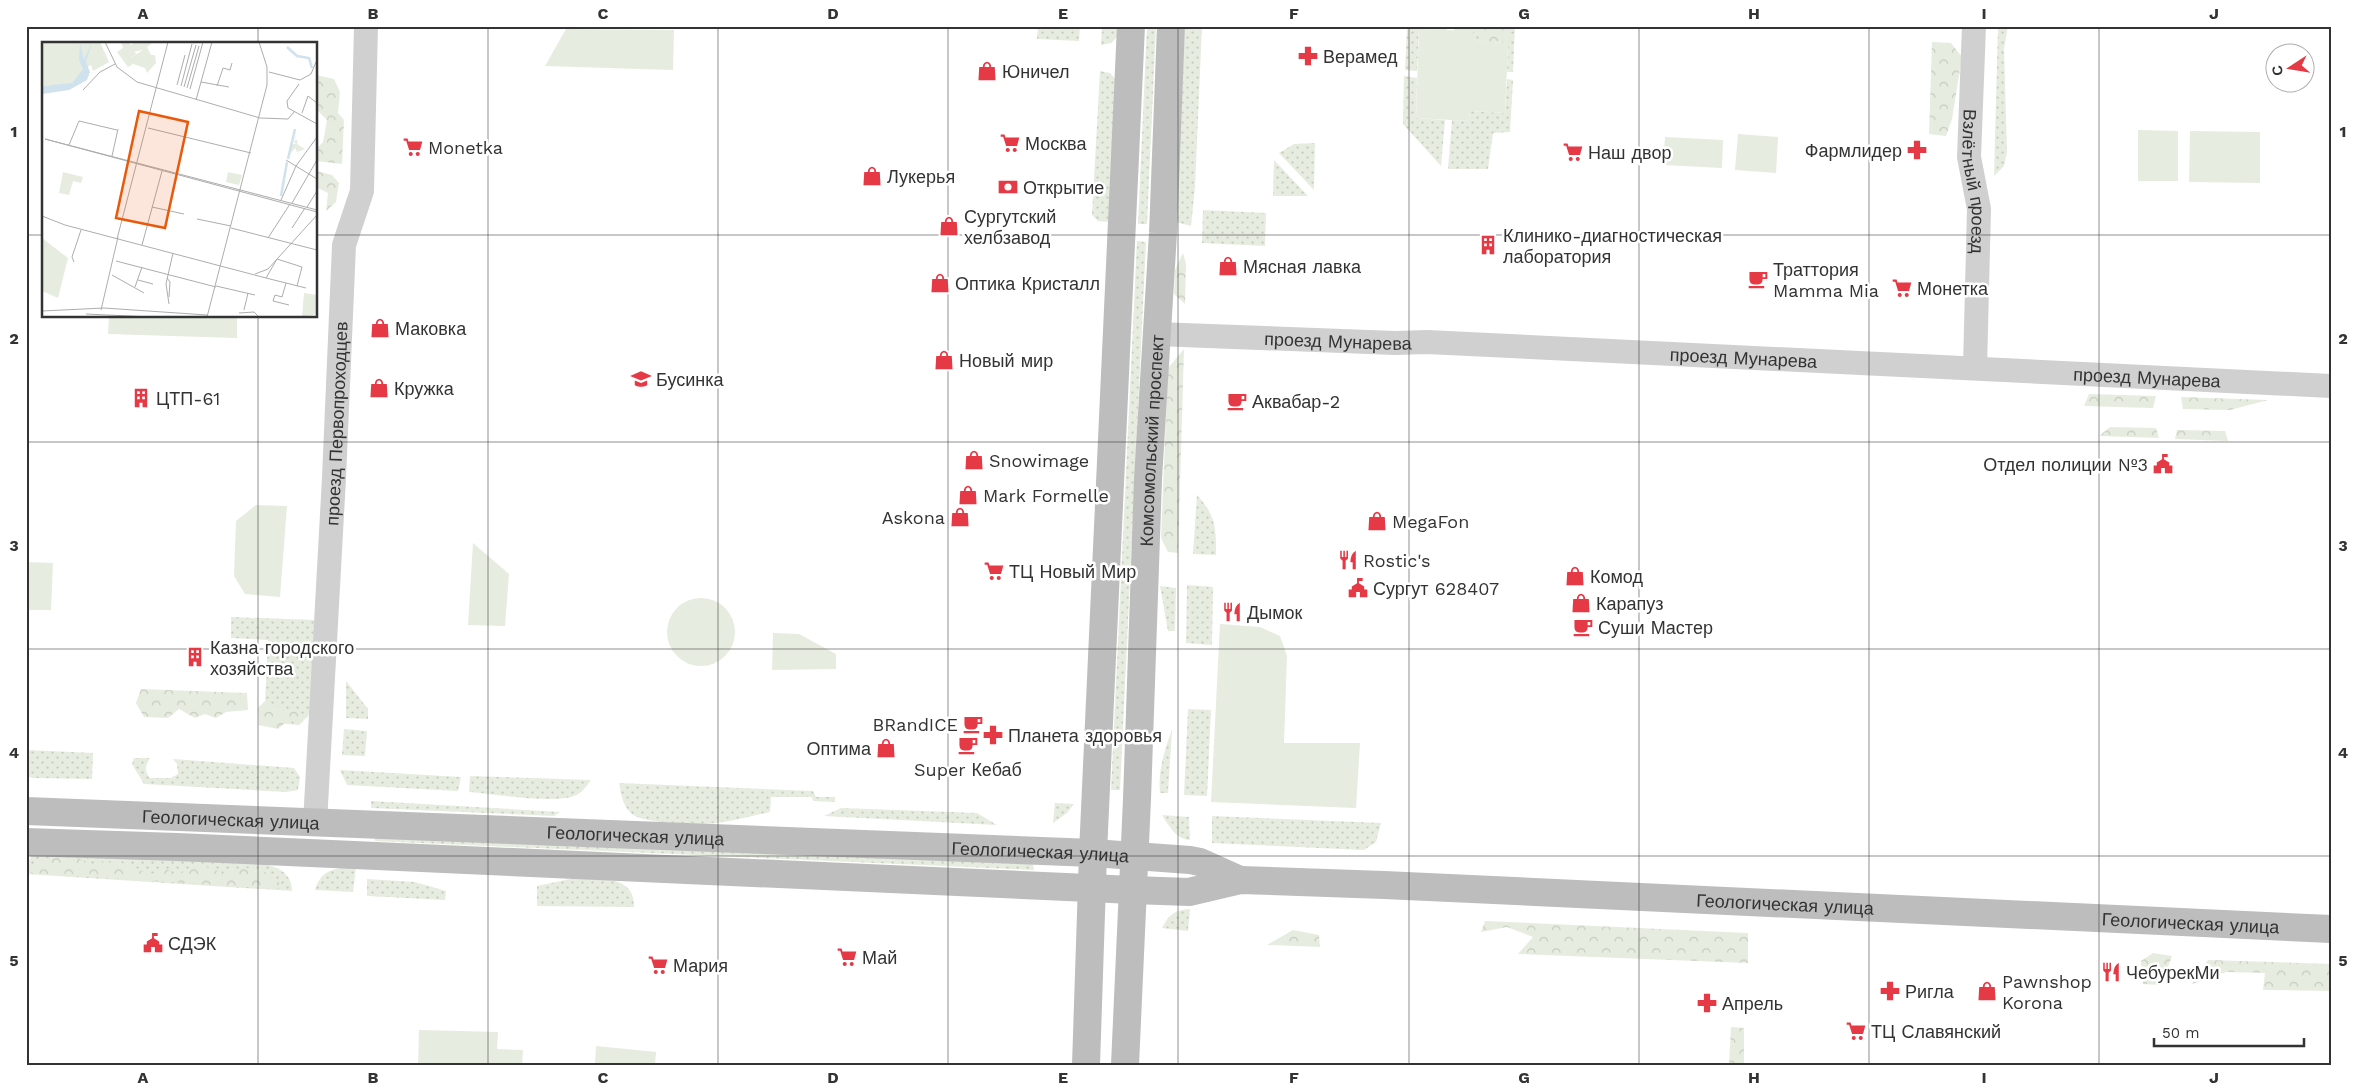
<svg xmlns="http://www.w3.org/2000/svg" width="2357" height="1091" viewBox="0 0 2357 1091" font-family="'Work Sans',sans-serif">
	<defs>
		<pattern id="grass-dots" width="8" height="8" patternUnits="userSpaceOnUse" patternTransform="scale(1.25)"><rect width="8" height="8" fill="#e6ecdf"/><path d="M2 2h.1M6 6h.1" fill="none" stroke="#c6cbc0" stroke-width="1.8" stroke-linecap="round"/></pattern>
		<pattern id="forest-crowns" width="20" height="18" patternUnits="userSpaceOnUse" patternTransform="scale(1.25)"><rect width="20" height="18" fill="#e6ecdf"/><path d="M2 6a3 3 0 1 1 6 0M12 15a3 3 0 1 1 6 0" fill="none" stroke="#c6cbc0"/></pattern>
	</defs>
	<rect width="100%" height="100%" fill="#fff"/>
	<!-- grass -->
	<g fill="url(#grass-dots)">
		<polygon points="1038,26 1080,26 1079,41 1037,39"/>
		<polygon points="1102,26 1118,26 1117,37 1111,43 1101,45"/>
		<polygon points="1147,26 1156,26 1147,224 1138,224"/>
		<polygon points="1185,26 1202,26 1195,187 1191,226 1176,222"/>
		<polygon points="1407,26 1447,26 1447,30 1419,29 1417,71 1405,70"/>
		<polygon points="1454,26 1515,26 1513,72 1507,72 1508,43 1472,41 1454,30"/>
		<polygon points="1998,26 2008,26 2004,49 2007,152 2004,166 1994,176"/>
		<polygon points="1100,71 1110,73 1117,81 1111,222 1098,221 1092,215"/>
		<polygon points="1404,76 1417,78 1416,118 1445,120 1441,166 1403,124"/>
		<polygon points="1507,79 1513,80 1510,132 1493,133 1488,169 1448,169 1452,120 1469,121 1470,111 1505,113"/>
		<polygon points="1315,143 1314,190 1279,153 1294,144"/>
		<polygon points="1274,160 1308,196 1273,196"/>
		<polygon points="1203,210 1266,213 1265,246 1202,243"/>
		<polygon points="1137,241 1146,242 1120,790 1111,790"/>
		<path d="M1197 495C1216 516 1216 528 1216 555L1193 554Z"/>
		<polygon points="1187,585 1213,587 1212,645 1186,643"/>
		<polygon points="1160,586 1176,588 1175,631 1168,631"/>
		<polygon points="231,617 315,620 310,714 299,725 264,722 268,640 231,638"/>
		<polygon points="346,681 368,709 368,719 346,718"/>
		<polygon points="1188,709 1211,710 1207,796 1184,795"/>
		<polygon points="344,729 367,731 365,756 342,755"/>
		<path d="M1172 730 1168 793H1160C1158 771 1164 751 1172 730Z"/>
		<polygon points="26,750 93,753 92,779 33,778 26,776"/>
		<path d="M134 758H150C145 766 144 771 150 778H171L178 774 177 764 173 759 294 768 300 777 298 790 286 792 144 784 132 764Z"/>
		<polygon points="340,770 461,777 458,791 347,785"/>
		<path d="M470 776 591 780C586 787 582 793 574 796 551 804 495 794 469 792Z"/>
		<path d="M619 783 813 791 816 797H835V802L813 801 812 797H771L770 812C752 816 734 821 716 823 701 825 644 824 632 814 623 807 621 794 619 783Z"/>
		<polygon points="371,801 560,812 554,816 371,808"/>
		<polygon points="1055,803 1074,804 1067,813 1053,823"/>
		<polygon points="841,808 977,813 997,825 824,816"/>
		<path d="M1162 815 1189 817 1190 840C1176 839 1169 826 1162 815Z"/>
		<polygon points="1212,816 1381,823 1376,842 1364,850 1212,843"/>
		<polygon points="374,836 1033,863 1034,870 375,841"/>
		<path d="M32 855 257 863C274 865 292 871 292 891L26 874 27 864Z"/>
		<path d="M356 867 353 892 315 890C321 869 335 868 356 867Z"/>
		<polygon points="367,879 415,882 446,891 445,900 367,896"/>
		<path d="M570 879C595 879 635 873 634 907L537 906V886Z"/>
		<path d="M1190 909 1188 931 1162 928C1169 914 1175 910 1190 909Z"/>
	</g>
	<!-- forest -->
	<g fill="url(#forest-crowns)">
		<polygon points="1480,26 1506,26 1511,42 1479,41"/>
		<polygon points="1932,42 1951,43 1962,57 1952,119 1946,136 1929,134"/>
		<polygon points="316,75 334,79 340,92 338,113 344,120 342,164 316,161 316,149 323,142 327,120 316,109"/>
		<polygon points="316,171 332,175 339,183 336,202 326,211 328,193 316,187"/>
		<polygon points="1183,253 1186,264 1185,304 1174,294 1175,270"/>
		<polygon points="1184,349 1178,553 1168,552 1161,538 1168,368"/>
		<polygon points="2089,394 2156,396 2153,408 2084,406"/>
		<polygon points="2181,397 2268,400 2230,410 2183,409"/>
		<polygon points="2110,427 2156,428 2159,438 2099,436"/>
		<polygon points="2177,430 2225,431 2228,441 2175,439"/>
		<polygon points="141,689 247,693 248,710 226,712 216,718 205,714 195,718 179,709 168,718 144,717 136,703"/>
		<polygon points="266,700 280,708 296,710 302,719 285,723 278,729 259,725 258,708"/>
		<path d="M50 857 77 858 93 864C112 856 133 865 149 875L165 868 178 876C196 861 204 866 224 873 245 863 268 868 282 886L276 889 32 873 33 864Z"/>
		<polygon points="1485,921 1748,933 1748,963 1518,954 1533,937 1507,927 1481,932"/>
		<polygon points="1293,930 1319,935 1320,947 1267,945"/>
		<polygon points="2153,953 2172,956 2161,985 2143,984 2141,961"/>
		<polygon points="2208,960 2331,964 2331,991 2263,990 2265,973 2226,972 2192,984"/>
		<polygon points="1731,1027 1744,1028 1744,1065 1729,1065"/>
	</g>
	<!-- park -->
	<g fill="#e6ecdf">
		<polygon points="566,29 674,30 673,70 545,66"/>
		<polygon points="1419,29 1473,31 1473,41 1508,43 1505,113 1470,111 1469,121 1416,118"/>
		<polygon points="2138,130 2178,131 2178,181 2138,181"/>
		<polygon points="2190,131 2260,132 2260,183 2189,182"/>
		<polygon points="1738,134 1778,137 1776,173 1735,170"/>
		<polygon points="1665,137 1723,140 1722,168 1663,165"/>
		<polygon points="109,316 237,316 237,338 108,334"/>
		<polygon points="256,505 287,506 280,597 245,594 234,576 236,521"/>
		<polygon points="473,543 509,574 505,626 468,625"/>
		<polygon points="26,562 53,563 51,610 26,610"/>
		<circle cx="701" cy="632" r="34"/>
		<polygon points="1220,624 1260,627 1280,636 1287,656 1284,743 1360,743 1356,808 1211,802"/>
		<polygon points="773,633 799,634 836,654 836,669 772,670"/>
		<polygon points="419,1030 498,1032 497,1049 523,1050 522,1065 418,1065"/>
		<polygon points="596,1046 656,1052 655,1065 595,1065"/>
	</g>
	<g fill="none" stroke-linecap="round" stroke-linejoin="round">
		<!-- street -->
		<g stroke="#d0d0d0" stroke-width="24">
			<path id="s1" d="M1974 26 1969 157 1979 209 1975 368"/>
			<path id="s2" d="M1156 334 1395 343 1427 342 2331 386"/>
			<path id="s3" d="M315 823 334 478 344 245 362 191 366 26"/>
		</g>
		<!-- secondary -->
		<g stroke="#bdbdbd" stroke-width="28">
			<path id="s4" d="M26 811 1093 853 1190 860 1200 862 1240 880"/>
			<path id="s5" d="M26 842 177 847 1133 890 1189 892 1240 880 1384 885 2331 929"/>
			<polyline points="1086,1065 1093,853 1131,26"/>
			<path id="s6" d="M1125 1065 1137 799 1148 479 1163 233 1171 26"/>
		</g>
	</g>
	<!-- grid -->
	<path fill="none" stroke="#333" stroke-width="1" stroke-opacity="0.55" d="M258 26V44M488 26V1065M718 26V1065M948 26V1065M1178 26V1065M1409 26V1065M1639 26V1065M1869 26V1065M2099 26V1065M26 235H44M316 235H2331M258 316V1065M26 442H2331M26 649H2331M26 856H2331"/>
	<!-- icons -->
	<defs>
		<symbol id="pharmacy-bare" viewBox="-9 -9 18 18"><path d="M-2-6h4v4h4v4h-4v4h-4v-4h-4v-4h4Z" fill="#e63946" stroke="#fff" stroke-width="2.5" paint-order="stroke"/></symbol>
		<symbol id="shop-bare" viewBox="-9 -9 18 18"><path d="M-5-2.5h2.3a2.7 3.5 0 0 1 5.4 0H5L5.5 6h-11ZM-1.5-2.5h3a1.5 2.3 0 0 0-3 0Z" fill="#e63946" stroke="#fff" stroke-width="2.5" paint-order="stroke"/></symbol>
		<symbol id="supermarket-bare" viewBox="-9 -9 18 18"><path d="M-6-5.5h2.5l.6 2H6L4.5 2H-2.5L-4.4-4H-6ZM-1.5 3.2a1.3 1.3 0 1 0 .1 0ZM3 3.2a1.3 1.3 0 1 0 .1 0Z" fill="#e63946" stroke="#fff" stroke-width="2.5" paint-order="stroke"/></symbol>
		<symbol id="bank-bare" viewBox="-9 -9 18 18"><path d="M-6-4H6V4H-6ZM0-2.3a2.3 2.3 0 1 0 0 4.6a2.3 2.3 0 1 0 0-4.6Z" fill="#e63946" stroke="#fff" stroke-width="2.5" paint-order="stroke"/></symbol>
		<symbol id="building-bare" viewBox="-9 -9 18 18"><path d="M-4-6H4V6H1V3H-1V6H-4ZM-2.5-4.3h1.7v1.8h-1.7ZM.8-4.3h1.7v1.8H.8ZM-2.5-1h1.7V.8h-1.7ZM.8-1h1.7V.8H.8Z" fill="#e63946" stroke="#fff" stroke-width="2.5" paint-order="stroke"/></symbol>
		<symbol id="cafe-bare" viewBox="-9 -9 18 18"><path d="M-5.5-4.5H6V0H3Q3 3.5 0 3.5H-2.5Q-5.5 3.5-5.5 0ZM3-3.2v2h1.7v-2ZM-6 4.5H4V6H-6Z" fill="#e63946" stroke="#fff" stroke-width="2.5" paint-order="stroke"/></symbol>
		<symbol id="school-bare" viewBox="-9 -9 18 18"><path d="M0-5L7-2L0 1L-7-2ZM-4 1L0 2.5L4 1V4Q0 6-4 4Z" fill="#e63946" stroke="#fff" stroke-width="2.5" paint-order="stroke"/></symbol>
		<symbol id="civic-bare" viewBox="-9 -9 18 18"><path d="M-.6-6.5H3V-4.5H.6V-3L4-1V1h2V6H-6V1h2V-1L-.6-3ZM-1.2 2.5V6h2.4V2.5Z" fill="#e63946" stroke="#fff" stroke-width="2.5" paint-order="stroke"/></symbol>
		<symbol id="restaurant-bare" viewBox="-9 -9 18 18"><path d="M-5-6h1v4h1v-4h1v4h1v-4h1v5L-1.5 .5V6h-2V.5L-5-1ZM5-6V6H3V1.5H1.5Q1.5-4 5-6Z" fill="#e63946" stroke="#fff" stroke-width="2.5" paint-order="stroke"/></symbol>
	</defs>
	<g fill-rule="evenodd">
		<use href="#pharmacy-bare" x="1294" y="42" width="28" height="28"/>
		<use href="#shop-bare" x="973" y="57" width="28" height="28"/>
		<use href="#supermarket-bare" x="996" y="129" width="28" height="28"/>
		<use href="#supermarket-bare" x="399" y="133" width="28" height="28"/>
		<use href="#pharmacy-bare" x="1903" y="136" width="28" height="28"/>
		<use href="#supermarket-bare" x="1559" y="138" width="28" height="28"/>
		<use href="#shop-bare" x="858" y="162" width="28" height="28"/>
		<use href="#bank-bare" x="994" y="173" width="28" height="28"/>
		<use href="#shop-bare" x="935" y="212" width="28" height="28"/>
		<use href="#building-bare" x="1474" y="231" width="28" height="28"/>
		<use href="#shop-bare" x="1214" y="252" width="28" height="28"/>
		<use href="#cafe-bare" x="1744" y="265" width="28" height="28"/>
		<use href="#shop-bare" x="926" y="269" width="28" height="28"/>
		<use href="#supermarket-bare" x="1888" y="274" width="28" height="28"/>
		<use href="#shop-bare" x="366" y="314" width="28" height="28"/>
		<use href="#shop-bare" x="930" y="346" width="28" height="28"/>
		<use href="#school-bare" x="627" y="365" width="28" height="28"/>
		<use href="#shop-bare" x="365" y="374" width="28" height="28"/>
		<use href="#building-bare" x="127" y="384" width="28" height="28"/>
		<use href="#cafe-bare" x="1223" y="387" width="28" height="28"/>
		<use href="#shop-bare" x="960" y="446" width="28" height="28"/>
		<use href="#civic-bare" x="2149" y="450" width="28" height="28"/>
		<use href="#shop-bare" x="954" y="481" width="28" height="28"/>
		<use href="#shop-bare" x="946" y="503" width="28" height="28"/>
		<use href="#shop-bare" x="1363" y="507" width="28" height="28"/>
		<use href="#restaurant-bare" x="1334" y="546" width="28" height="28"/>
		<use href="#supermarket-bare" x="980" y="557" width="28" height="28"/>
		<use href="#shop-bare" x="1561" y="562" width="28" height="28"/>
		<use href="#civic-bare" x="1344" y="574" width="28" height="28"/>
		<use href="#shop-bare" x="1567" y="589" width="28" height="28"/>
		<use href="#restaurant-bare" x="1218" y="598" width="28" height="28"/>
		<use href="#cafe-bare" x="1569" y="613" width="28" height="28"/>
		<use href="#building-bare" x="181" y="643" width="28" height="28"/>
		<use href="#cafe-bare" x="959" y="710" width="28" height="28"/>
		<use href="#pharmacy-bare" x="979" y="721" width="28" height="28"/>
		<use href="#cafe-bare" x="954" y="731" width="28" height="28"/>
		<use href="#shop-bare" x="872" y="734" width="28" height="28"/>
		<use href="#civic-bare" x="139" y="929" width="28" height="28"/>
		<use href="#supermarket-bare" x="833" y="943" width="28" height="28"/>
		<use href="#supermarket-bare" x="644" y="951" width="28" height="28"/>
		<use href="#restaurant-bare" x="2097" y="958" width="28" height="28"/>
		<use href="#pharmacy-bare" x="1876" y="977" width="28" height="28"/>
		<use href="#shop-bare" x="1973" y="977" width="28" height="28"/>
		<use href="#pharmacy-bare" x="1693" y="989" width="28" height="28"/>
		<use href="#supermarket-bare" x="1842" y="1017" width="28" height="28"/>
	</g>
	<g text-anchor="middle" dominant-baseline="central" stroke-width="5" stroke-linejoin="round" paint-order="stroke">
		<!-- poi labels -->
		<g font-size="18" fill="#333" stroke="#fff" text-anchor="start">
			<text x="1323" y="56">Верамед</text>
			<text x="1002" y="71">Юничел</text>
			<text x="1025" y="143">Москва</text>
			<text x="428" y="147">Monetka</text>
			<text x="1902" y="150" text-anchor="end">Фармлидер</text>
			<text x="1588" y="152">Наш двор</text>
			<text x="887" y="176">Лукерья</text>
			<text x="1023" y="187">Открытие</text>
			<text x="964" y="216">Сургутский<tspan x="964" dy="21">хелбзавод</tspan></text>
			<text x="1503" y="235">Клинико-диагностическая<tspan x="1503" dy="21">лаборатория</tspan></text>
			<text x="1243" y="266">Мясная лавка</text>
			<text x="1773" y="269">Траттория<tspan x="1773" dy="21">Mamma Mia</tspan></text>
			<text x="955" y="283">Оптика Кристалл</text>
			<text x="1917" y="288">Монетка</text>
			<text x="395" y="328">Маковка</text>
			<text x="959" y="360">Новый мир</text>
			<text x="656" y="379">Бусинка</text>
			<text x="394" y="388">Кружка</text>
			<text x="156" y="398">ЦТП-61</text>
			<text x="1252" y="401">Аквабар-2</text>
			<text x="989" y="460">Snowimage</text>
			<text x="2148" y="464" text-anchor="end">Отдел полиции №3</text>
			<text x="983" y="495">Mark Formelle</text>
			<text x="945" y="517" text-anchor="end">Askona</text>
			<text x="1392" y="521">MegaFon</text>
			<text x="1363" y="560">Rostic's</text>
			<text x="1009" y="571">ТЦ Новый Мир</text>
			<text x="1590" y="576">Комод</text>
			<text x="1373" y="588">Сургут 628407</text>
			<text x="1596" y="603">Карапуз</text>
			<text x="1247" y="612">Дымок</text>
			<text x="1598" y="627">Суши Мастер</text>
			<text x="210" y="647">Казна городского<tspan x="210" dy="21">хозяйства</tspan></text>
			<text x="958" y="724" text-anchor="end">BRandICE</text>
			<text x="1008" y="735">Планета здоровья</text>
			<text x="871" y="748" text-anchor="end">Оптима</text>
			<text x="968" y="769" text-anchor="middle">Super Кебаб</text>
			<text x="168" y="943">СДЭК</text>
			<text x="862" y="957">Май</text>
			<text x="673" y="965">Мария</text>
			<text x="2126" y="972">ЧебурекМи</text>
			<text x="2002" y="981">Pawnshop<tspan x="2002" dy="21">Korona</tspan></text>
			<text x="1905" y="991">Ригла</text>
			<text x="1722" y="1003">Апрель</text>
			<text x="1871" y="1031">ТЦ Славянский</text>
		</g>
		<!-- street labels -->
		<g font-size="18" fill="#333" stroke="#fff">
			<text stroke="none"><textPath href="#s1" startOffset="156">Взлётный проезд</textPath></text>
			<text stroke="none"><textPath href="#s2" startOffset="182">проезд Мунарева</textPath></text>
			<text stroke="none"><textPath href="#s2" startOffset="588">проезд Мунарева</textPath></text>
			<text stroke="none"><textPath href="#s2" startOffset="992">проезд Мунарева</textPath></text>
			<text stroke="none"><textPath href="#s3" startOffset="400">проезд Первопроходцев</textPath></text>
			<text stroke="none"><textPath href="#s6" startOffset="625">Комсомольский проспект</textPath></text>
			<text stroke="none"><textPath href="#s4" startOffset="205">Геологическая улица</textPath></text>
			<text stroke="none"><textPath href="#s4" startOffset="610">Геологическая улица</textPath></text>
			<text stroke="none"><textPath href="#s4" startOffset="1015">Геологическая улица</textPath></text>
			<text stroke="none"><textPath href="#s5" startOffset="1762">Геологическая улица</textPath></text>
			<text stroke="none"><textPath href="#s5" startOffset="2168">Геологическая улица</textPath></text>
		</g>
	</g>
	<!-- overview -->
	<g transform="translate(42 42)">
		<rect width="275" height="275" fill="#fff"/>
		<path d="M79 0H87L94 12 89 15 91 22 86 25 75 10 81 6ZM186 130 200 133 197 143 184 140ZM0 196 26 216 16 256 0 249ZM262 251 275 253V272L260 275Z" fill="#e6ecdf"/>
		<path d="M92 0H111L105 5 109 13H113L114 21 105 31 103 26 83 19 101 8 91 10 88 4ZM253 87 250 102H254L252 100 254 92 253 99 256 98 255 102 263 107 255 110 253 106 247 113V108Z" fill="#e6ecdf"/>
		<path d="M0 0H58L67 20 51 29 49 23 42 27 29 42 0 44ZM21 130 41 135 39 141 31 139 27 153 17 151Z" fill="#e6ecdf"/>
		<path d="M50 0 44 20 48 30 45 38 27 48 0 52V44L30 41 41 27 37 18 38 1 42 18Z" fill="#cfe2ee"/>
		<path fill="none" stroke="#cfe2ee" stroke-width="2.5" d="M245 5 255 14 267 16 270 26M246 117 253 87M239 154 245 120"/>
		<path fill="none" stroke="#adadad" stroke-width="1" d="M63 0 75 25 95 40 218 76M227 30 258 38 269 32 274 20M159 40 187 45M257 42 245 59 246 66 275 82M135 43 143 13M139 44 150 2M175 44 181 26 188 28 190 21M142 45 154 3M145 46 157 4M148 47 161 0M41 48 58 30 73 22M154 58 170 0M260 71 266 54 275 61M218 76 246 77 253 69M106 86 209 111M27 103 37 79 75 88M70 114 76 87M244 118 275 137M239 158 254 124 275 95M250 161 275 118M110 165 142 172M265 165 275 149M275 168 3 97 275 170M0 174 23 183 224 236 235 217M155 177 189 184M189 186 275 208M250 186 263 166M226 196 248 162M75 197 126 0M100 203 120 129M235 217 260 225 255 244M74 219 174 245M32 220 30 215 39 188M213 232 226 227 275 173M70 233 102 251M125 236 128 240 127 255M224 236 264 246M96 238 111 242M244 241 240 255 233 253 231 259 247 263M174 244 213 253M93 245 100 225M127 262 124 242 131 211M59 268 76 195M202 268 206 251M0 269 62 266 165 273M197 271 212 270 217 275M44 272 109 275M165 275 225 43V25L217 0"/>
		<path fill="#e8590c" fill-opacity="0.15" stroke="#e8590c" stroke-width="2.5" d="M97 69 146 80 123 186 74 176Z"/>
		<rect width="275" height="275" fill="none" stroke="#333" stroke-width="2.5"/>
	</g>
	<!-- border -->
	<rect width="2357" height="1091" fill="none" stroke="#ffffff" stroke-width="55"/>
	<!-- north arrow -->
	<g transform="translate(2290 68) rotate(258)"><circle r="24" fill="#ffffff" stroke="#adadad"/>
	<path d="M0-4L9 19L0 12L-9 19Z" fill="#e63946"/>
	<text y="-8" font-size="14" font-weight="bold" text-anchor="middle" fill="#333333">С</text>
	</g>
	<!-- scale -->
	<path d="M2154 1038v8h150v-8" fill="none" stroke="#333333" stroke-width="2.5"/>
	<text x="2162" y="1038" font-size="15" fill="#333333" stroke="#ffffff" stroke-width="4" paint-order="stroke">50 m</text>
	<rect x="28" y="28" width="2302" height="1036" fill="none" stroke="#333" stroke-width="2"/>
	<g font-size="16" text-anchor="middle" font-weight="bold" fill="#333">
		<text x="143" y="19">A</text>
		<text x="373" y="19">B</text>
		<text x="603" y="19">C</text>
		<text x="833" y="19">D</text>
		<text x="1063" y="19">E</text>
		<text x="1294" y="19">F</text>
		<text x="1524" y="19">G</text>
		<text x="1754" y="19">H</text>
		<text x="1984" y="19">I</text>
		<text x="2214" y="19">J</text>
		<text x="14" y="137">1</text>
		<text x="2343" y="137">1</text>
		<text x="14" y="344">2</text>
		<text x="2343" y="344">2</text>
		<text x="14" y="551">3</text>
		<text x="2343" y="551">3</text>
		<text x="14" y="758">4</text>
		<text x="2343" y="758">4</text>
		<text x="14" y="966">5</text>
		<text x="2343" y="966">5</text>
		<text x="143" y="1083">A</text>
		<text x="373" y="1083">B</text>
		<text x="603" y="1083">C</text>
		<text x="833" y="1083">D</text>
		<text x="1063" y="1083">E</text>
		<text x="1294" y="1083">F</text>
		<text x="1524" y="1083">G</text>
		<text x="1754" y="1083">H</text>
		<text x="1984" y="1083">I</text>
		<text x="2214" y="1083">J</text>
	</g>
</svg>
